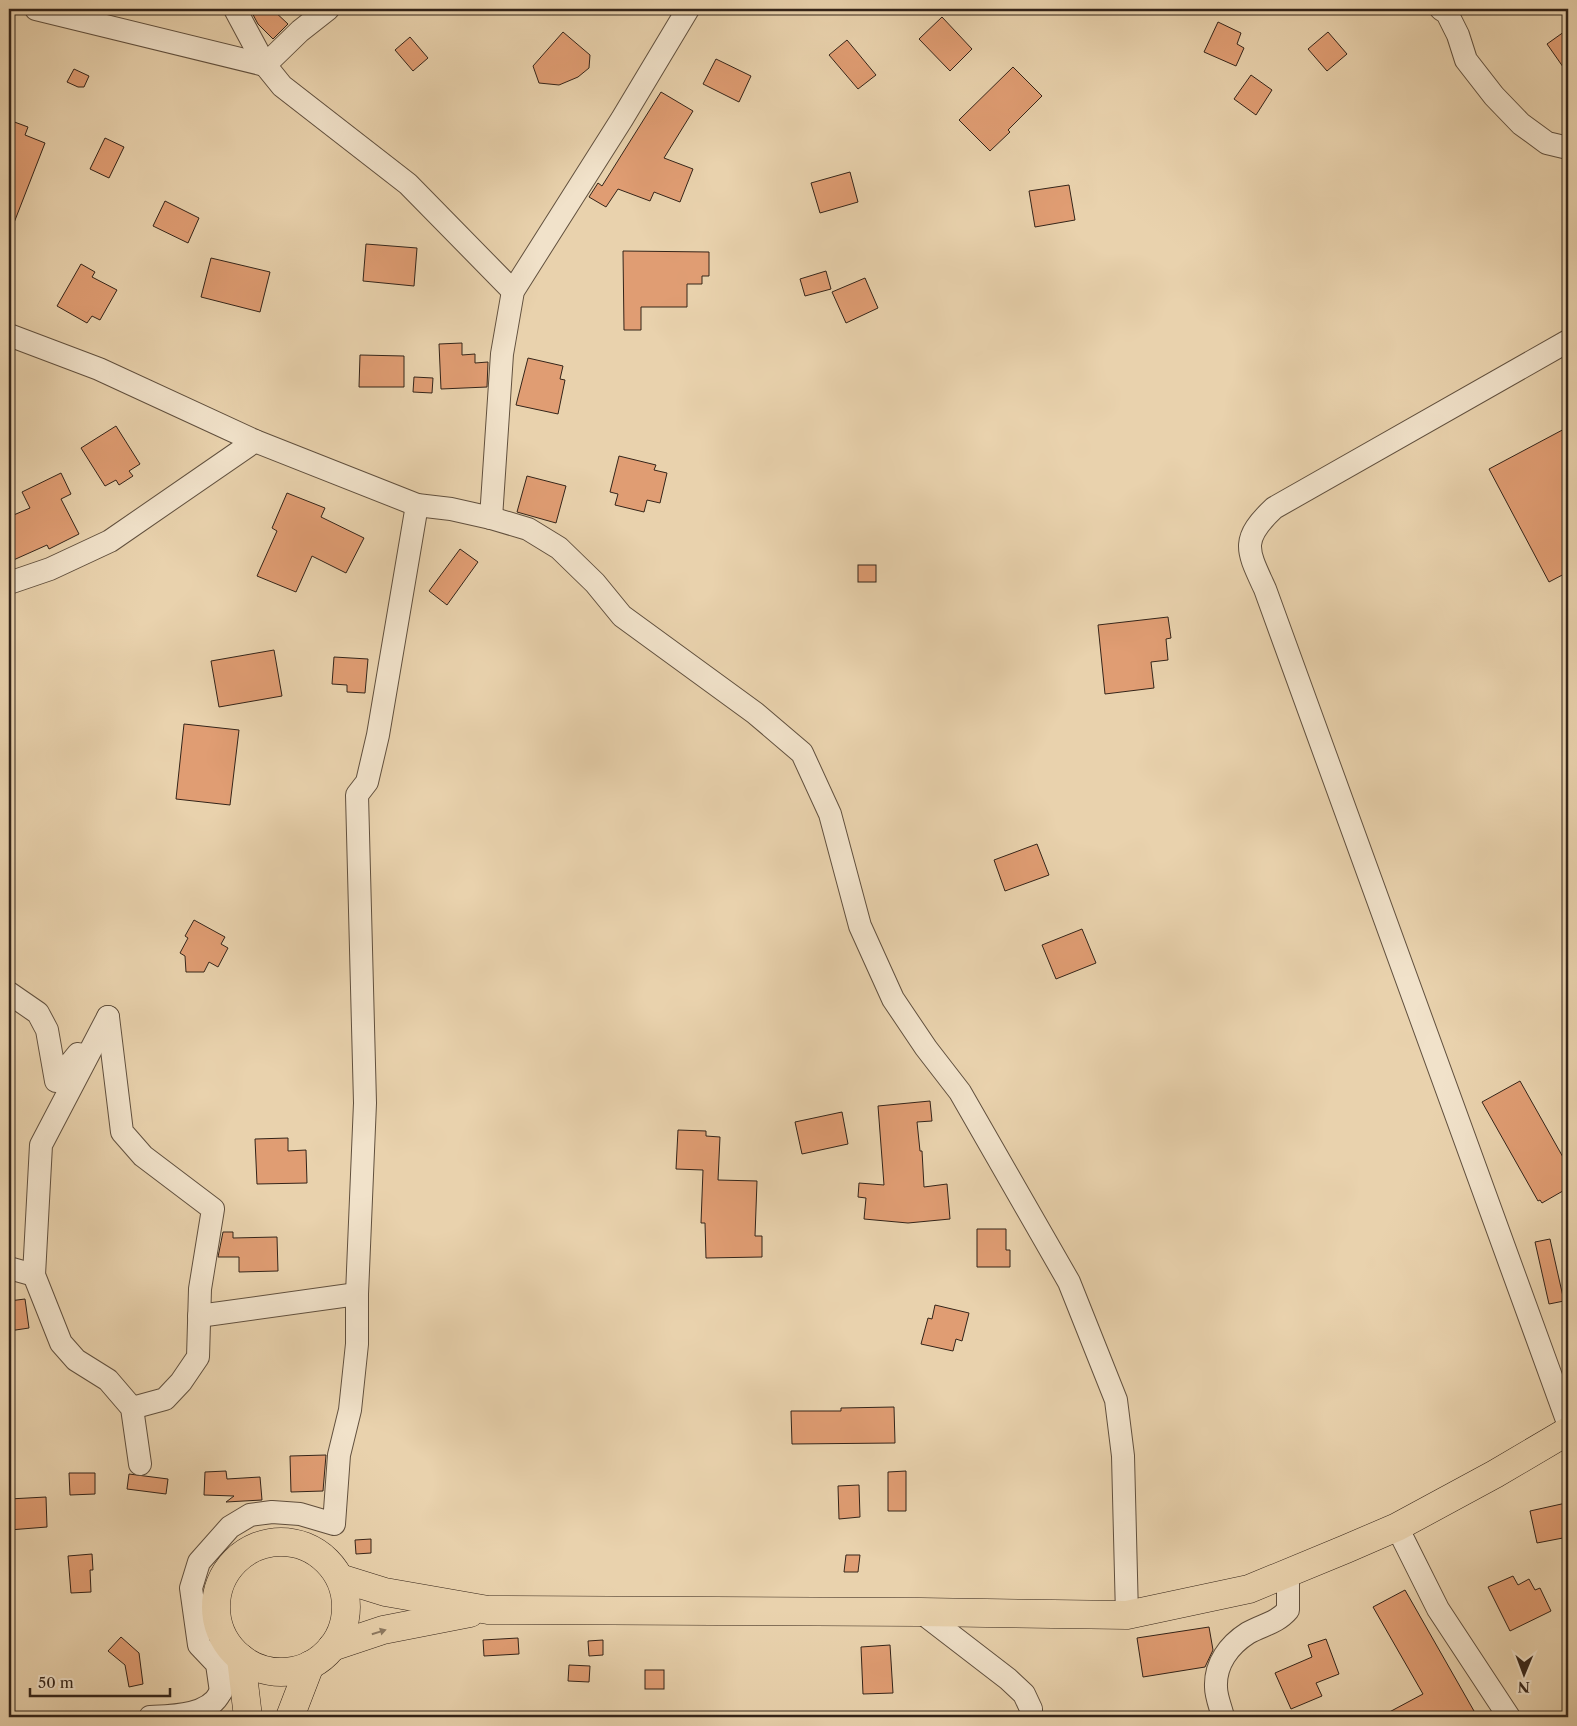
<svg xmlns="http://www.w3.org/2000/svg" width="1577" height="1726" viewBox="0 0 1577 1726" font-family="'Libre Caslon Text',serif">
	<rect width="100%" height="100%" fill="#e9d2ad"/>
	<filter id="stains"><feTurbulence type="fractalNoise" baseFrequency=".004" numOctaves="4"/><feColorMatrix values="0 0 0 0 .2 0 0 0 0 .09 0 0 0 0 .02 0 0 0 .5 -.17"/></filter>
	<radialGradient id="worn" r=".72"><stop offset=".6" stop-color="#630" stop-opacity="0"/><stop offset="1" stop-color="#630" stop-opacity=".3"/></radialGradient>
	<!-- building -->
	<g fill="#e09d73" stroke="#342419">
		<polygon points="250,9 272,9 288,24 273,39 258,24"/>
		<polygon points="942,17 972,49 950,71 919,39"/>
		<polygon points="1218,22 1241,33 1237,44 1244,48 1236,66 1204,52"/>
		<polygon points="1568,29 1568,74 1547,44"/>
		<polygon points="563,32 590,55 589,68 578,77 559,85 539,83 533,66"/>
		<polygon points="1328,32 1347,54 1327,71 1308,49"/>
		<polygon points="410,37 428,58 413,71 395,50"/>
		<polygon points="847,40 876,75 858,89 829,55"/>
		<polygon points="716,59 751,76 739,102 703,84"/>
		<polygon points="1013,67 1042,96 1008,130 1010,132 990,151 959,120"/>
		<polygon points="74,69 89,76 84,87 78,87 67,82"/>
		<polygon points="1251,75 1272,90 1256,115 1234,99"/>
		<polygon points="661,92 693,111 664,158 693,169 680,202 654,192 650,201 618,189 606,207 589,197 598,183 602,186"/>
		<polygon points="9,120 28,127 25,135 45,143 10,233"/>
		<polygon points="105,138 124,147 109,178 90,169"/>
		<polygon points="850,172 858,202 820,213 811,183"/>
		<polygon points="1069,185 1075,220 1035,227 1029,191"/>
		<polygon points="165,201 199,218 188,243 153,226"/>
		<polygon points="366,244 417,248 414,286 363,281"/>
		<polygon points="623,251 709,252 709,276 702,276 702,284 687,284 687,307 641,307 641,330 624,330"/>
		<polygon points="211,258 270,272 260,312 201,297"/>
		<polygon points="81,264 95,272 92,277 117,290 100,320 92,316 87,323 57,306"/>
		<polygon points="826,271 831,289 805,296 800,279"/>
		<polygon points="865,278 878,308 846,323 832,292"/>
		<polygon points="462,343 462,355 475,354 475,363 488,362 487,387 441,389 439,344"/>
		<polygon points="360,355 404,356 404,387 359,387"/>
		<polygon points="528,358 563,366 560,379 565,380 558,414 516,405"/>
		<polygon points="414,377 433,378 432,393 413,392"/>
		<polygon points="116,426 140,464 129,471 133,476 119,485 116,480 105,486 81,448"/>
		<polygon points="1568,427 1568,572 1549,582 1489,469"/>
		<polygon points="619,456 656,465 654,470 667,473 660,503 647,500 644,512 615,505 618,494 610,492"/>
		<polygon points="61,473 71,494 61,499 79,534 49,549 47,545 9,562 9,517 30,508 22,492"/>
		<polygon points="527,476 566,486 556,523 517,512"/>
		<polygon points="287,493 325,508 321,517 364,538 346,573 312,556 296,592 257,576 277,531 272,528"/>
		<polygon points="460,549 478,562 447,605 429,591"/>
		<rect x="858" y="565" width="18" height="17"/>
		<polygon points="1168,617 1171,638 1166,639 1168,660 1151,662 1154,688 1105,694 1098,625"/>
		<polygon points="274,650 282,696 219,707 211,661"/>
		<polygon points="334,657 368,659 365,693 347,692 347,685 332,684"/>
		<polygon points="184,724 239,730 230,805 176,799"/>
		<polygon points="1037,844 1049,875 1005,891 994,860"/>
		<polygon points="194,920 225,937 221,944 228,948 218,967 209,962 204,972 186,972 185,956 180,953 188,938 185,936"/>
		<polygon points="1082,929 1096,963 1056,979 1042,945"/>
		<polygon points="1520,1081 1568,1166 1568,1188 1542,1203 1540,1200 1538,1201 1482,1102"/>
		<polygon points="930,1101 932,1121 917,1122 920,1151 922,1151 924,1187 947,1184 950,1219 908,1223 864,1219 866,1198 858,1197 859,1183 884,1185 878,1106"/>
		<polygon points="842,1112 848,1144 802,1154 795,1122"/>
		<polygon points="678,1130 706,1131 706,1136 720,1137 718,1180 757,1181 755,1236 762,1236 762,1257 706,1258 705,1223 701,1223 703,1170 676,1169"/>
		<polygon points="288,1138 288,1151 306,1150 307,1183 257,1184 255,1139"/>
		<polygon points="977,1229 1006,1229 1006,1250 1010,1250 1010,1267 977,1267"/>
		<polygon points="223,1232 233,1232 233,1238 277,1237 278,1271 239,1272 239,1257 218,1257"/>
		<polygon points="1550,1239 1564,1301 1549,1304 1535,1242"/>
		<polygon points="25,1299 29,1328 9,1331 9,1301"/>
		<polygon points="935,1305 969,1313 962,1341 956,1339 953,1351 921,1344 928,1318 932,1319"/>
		<polygon points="894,1407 895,1443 792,1444 791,1411 841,1411 841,1408"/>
		<polygon points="326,1455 323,1491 291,1492 290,1456"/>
		<polygon points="226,1471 227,1479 260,1477 262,1500 226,1502 234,1496 204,1495 205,1472"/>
		<polygon points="906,1471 906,1511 888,1511 888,1472"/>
		<polygon points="69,1473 95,1473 95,1494 70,1495"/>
		<polygon points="129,1474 168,1479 166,1494 127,1489"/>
		<polygon points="859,1485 860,1517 839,1519 838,1486"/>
		<polygon points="46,1497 47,1527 9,1530 9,1499"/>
		<polygon points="1566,1503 1568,1514 1568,1537 1537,1543 1530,1511"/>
		<polygon points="371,1539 371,1553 356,1554 355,1540"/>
		<polygon points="92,1554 93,1570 90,1570 91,1592 71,1593 68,1556"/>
		<polygon points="846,1555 860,1555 858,1572 844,1572"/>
		<polygon points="1513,1576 1518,1585 1529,1579 1535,1590 1540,1588 1551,1611 1510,1631 1488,1587"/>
		<polygon points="1405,1590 1474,1711 1463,1717 1380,1717 1423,1694 1373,1607"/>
		<polygon points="1209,1627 1213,1650 1205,1667 1143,1677 1137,1638"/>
		<polygon points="121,1637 139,1653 143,1684 129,1687 125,1665 108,1651"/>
		<polygon points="518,1638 519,1654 484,1656 483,1640"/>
		<polygon points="1326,1639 1339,1674 1316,1683 1322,1696 1291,1709 1275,1673 1312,1657 1308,1645"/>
		<polygon points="603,1640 603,1655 589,1656 588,1641"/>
		<polygon points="890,1645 893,1693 863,1694 861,1647"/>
		<polygon points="569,1665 590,1666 589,1682 568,1681"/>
		<rect x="645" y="1670" width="19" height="19"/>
	</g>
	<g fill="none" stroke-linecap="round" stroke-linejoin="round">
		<defs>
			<g id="street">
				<polyline points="36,9 265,65 300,31 328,9"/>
				<polyline points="235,9 265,65 282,86 408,184 513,291"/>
				<polyline points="1441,9 1447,13 1458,35 1466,60 1494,96 1521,124 1547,143 1568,148"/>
				<polyline points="9,335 99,369 255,441 417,505 451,509 491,518 528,529 559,548 595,583 622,616 755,713 802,753 830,814 860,926 893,999 926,1048 960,1092 1069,1282 1116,1400 1123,1456 1127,1615"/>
				<path d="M1568 341 1274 508C1240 540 1247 550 1265 589L1568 1423"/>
				<polyline points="491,518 502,354 513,291 622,119 688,9"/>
				<polyline points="9,583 50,569 110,541 255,441"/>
				<polyline points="9,993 38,1013 47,1030 56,1081 78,1054"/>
				<polyline points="108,1017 41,1145 34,1275 61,1343 76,1360 108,1380 132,1408 140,1464"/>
				<polyline points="108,1017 122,1132 143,1156 213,1209 200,1289 198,1357 181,1382 165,1399 132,1408"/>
				<polyline points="9,1268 34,1275"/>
				<polyline points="199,1316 357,1294"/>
				<polyline points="1397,1527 1438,1609 1509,1717"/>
				<polyline points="921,1612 1008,1679 1024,1694 1031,1709 1031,1717"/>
				<polyline points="221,1692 217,1664 199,1645 191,1588 199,1562 230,1527 250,1515 272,1512 300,1514 334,1524 339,1455 350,1410 357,1344 357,1294 365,1103 357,795 367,782 378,735 417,505"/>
				<path d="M150 1717C172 1716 209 1716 220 1693 226 1680 227 1662 230 1647"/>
				<path d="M1223 1717C1221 1708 1216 1697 1216 1687 1215 1664 1229 1645 1248 1633 1262 1625 1277 1623 1288 1610V1573"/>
			</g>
			<g id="primary">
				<circle cx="281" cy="1607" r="65"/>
				<polyline points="340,1578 385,1592 488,1610 921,1612 1127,1615 1249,1589 1346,1549 1397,1527 1495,1474 1568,1431"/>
				<polyline points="332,1647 383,1630 470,1613"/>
				<polyline points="241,1658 248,1717"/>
				<polyline points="290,1717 310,1665"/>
			</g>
		</defs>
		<!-- street casing -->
		<use href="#street" stroke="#61503e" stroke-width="24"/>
		<!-- primary casing -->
		<use href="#primary" stroke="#342419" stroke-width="29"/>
		<!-- street -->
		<use href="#street" stroke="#f1e2ca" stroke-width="22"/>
		<!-- primary -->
		<use href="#primary" stroke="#e9d2ad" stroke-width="28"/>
	</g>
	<!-- one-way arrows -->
	<defs><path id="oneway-solid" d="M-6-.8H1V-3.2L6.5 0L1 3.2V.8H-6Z" transform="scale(1.25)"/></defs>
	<use fill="#8e7b63" href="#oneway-solid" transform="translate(379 1632) rotate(-17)"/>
	<!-- margin -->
	<rect width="1577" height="1726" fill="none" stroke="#e9d2ad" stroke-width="30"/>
	<rect x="10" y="10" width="1557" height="1706" fill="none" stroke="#342419" stroke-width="2.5"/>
	<rect x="15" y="15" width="1547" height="1696" fill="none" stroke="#342419"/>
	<!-- north arrow -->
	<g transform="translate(1524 1674) rotate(181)" stroke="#f1e2ca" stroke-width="4" paint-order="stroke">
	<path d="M0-4L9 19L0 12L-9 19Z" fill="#342419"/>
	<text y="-8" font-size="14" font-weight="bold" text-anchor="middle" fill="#342419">N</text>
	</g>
	<!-- scale -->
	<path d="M30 1688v8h140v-8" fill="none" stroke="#342419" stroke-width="2.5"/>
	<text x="38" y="1688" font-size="15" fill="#342419" stroke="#f1e2ca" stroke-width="4" paint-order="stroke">50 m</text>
	<rect width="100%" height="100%" filter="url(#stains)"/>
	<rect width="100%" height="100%" fill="url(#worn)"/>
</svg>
